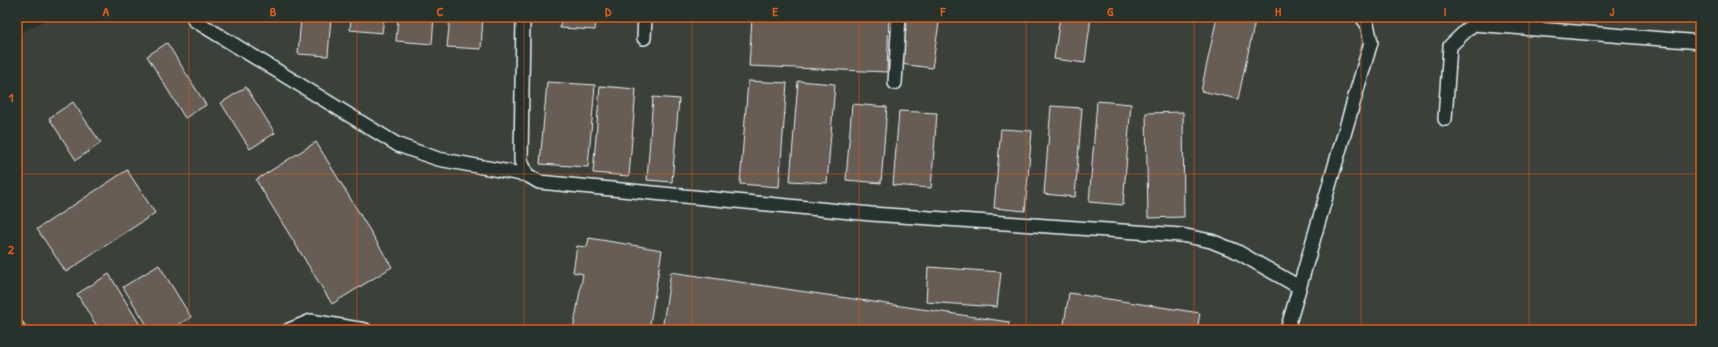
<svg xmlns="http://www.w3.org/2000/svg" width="1718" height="347" viewBox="0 0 1718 347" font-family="'Patrick Hand',sans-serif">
	<rect width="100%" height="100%" fill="#26332d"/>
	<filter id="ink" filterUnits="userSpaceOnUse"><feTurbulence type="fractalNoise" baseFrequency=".025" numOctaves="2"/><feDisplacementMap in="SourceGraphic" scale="8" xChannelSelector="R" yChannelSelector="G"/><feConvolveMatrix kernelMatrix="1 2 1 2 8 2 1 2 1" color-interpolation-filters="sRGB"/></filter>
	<g filter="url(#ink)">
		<!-- built -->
		<polygon fill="#3a4039" points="51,17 1701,17 1701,330 17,330 17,35"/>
		<!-- building -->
		<g fill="#685d54" stroke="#e8f1f8">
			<polygon points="301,17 331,17 328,56 298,54"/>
			<polygon points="351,17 384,17 382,33 350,30"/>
			<polygon points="398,17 434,17 432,44 396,41"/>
			<polygon points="450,17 483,17 481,49 447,47"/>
			<polygon points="561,17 596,17 595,30 560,28"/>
			<polygon points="752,17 889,17 887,72 749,66"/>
			<polygon points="907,17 940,17 932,68 900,64"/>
			<polygon points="1060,17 1091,17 1085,63 1054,59"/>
			<polygon points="1217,17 1234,17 1255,21 1238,99 1201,91"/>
			<polygon points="167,43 206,105 185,118 147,56"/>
			<polygon points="748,81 787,83 779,187 740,184"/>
			<polygon points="798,81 835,84 827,183 790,181"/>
			<polygon points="547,82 595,85 588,167 540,164"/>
			<polygon points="600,86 636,89 629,176 593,173"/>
			<polygon points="246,87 275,133 250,149 221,103"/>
			<polygon points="653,97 679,99 672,182 647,180"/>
			<polygon points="1097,101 1131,104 1123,205 1089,202"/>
			<polygon points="73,102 101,143 76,160 49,118"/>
			<polygon points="852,104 887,107 881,183 846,180"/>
			<polygon points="1051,106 1082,108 1075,197 1044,194"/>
			<polygon points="899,111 937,113 931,188 893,185"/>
			<polygon points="1183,112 1184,217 1148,218 1146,113"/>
			<polygon points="1001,129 1032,131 1025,211 994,208"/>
			<polygon points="316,142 392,267 332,304 256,180"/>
			<polygon points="127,170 155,213 66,272 37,229"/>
			<polygon points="589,238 662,250 649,330 573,330 583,274 573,272 577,246 587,247"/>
			<polygon points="159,265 191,317 170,330 150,330 123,287"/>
			<polygon points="928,267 1001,272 997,307 926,302"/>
			<polygon points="671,272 1009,322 1008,330 662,330"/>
			<polygon points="109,274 143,330 99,330 77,294"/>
			<polygon points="1069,293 1200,313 1197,330 1063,330"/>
		</g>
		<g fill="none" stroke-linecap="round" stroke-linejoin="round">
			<defs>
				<g id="service">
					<polyline points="523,17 521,161 527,175 539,182 871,214 1181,235 1211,241 1236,251 1299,287"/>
					<polyline points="194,20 398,145 438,159 527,175"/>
					<polyline points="644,38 645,17"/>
					<polyline points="895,83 899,17"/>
					<polyline points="1445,119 1450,46 1473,24 1701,42"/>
					<polyline points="17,327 19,330"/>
					<polyline points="289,330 311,321 365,330"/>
					<polyline points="1287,330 1371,42 1367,24 1362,17"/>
				</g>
			</defs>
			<!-- service casing -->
			<use href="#service" stroke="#e8f1f8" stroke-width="16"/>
			<!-- service -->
			<use href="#service" stroke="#26332d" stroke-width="13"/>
		</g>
	</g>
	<!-- grid -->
	<path fill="none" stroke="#e8590c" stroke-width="1" stroke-opacity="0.55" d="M189 17V330M357 17V330M524 17V330M692 17V330M859 17V330M1026 17V330M1194 17V330M1361 17V330M1529 17V330M17 174H1701"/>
	<!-- margin -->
	<rect width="1718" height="347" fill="none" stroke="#26332d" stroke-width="44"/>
	<rect x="22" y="22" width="1674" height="303" fill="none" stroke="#e8590c" stroke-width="1.5"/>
	<g font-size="13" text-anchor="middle" font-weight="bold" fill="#e8590c">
		<text x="106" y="16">A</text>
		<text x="273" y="16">B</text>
		<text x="440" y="16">C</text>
		<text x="608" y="16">D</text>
		<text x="775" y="16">E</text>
		<text x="943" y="16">F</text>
		<text x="1110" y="16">G</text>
		<text x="1278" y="16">H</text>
		<text x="1445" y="16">I</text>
		<text x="1612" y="16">J</text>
		<text x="11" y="102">1</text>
		<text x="11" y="254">2</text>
	</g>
</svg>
